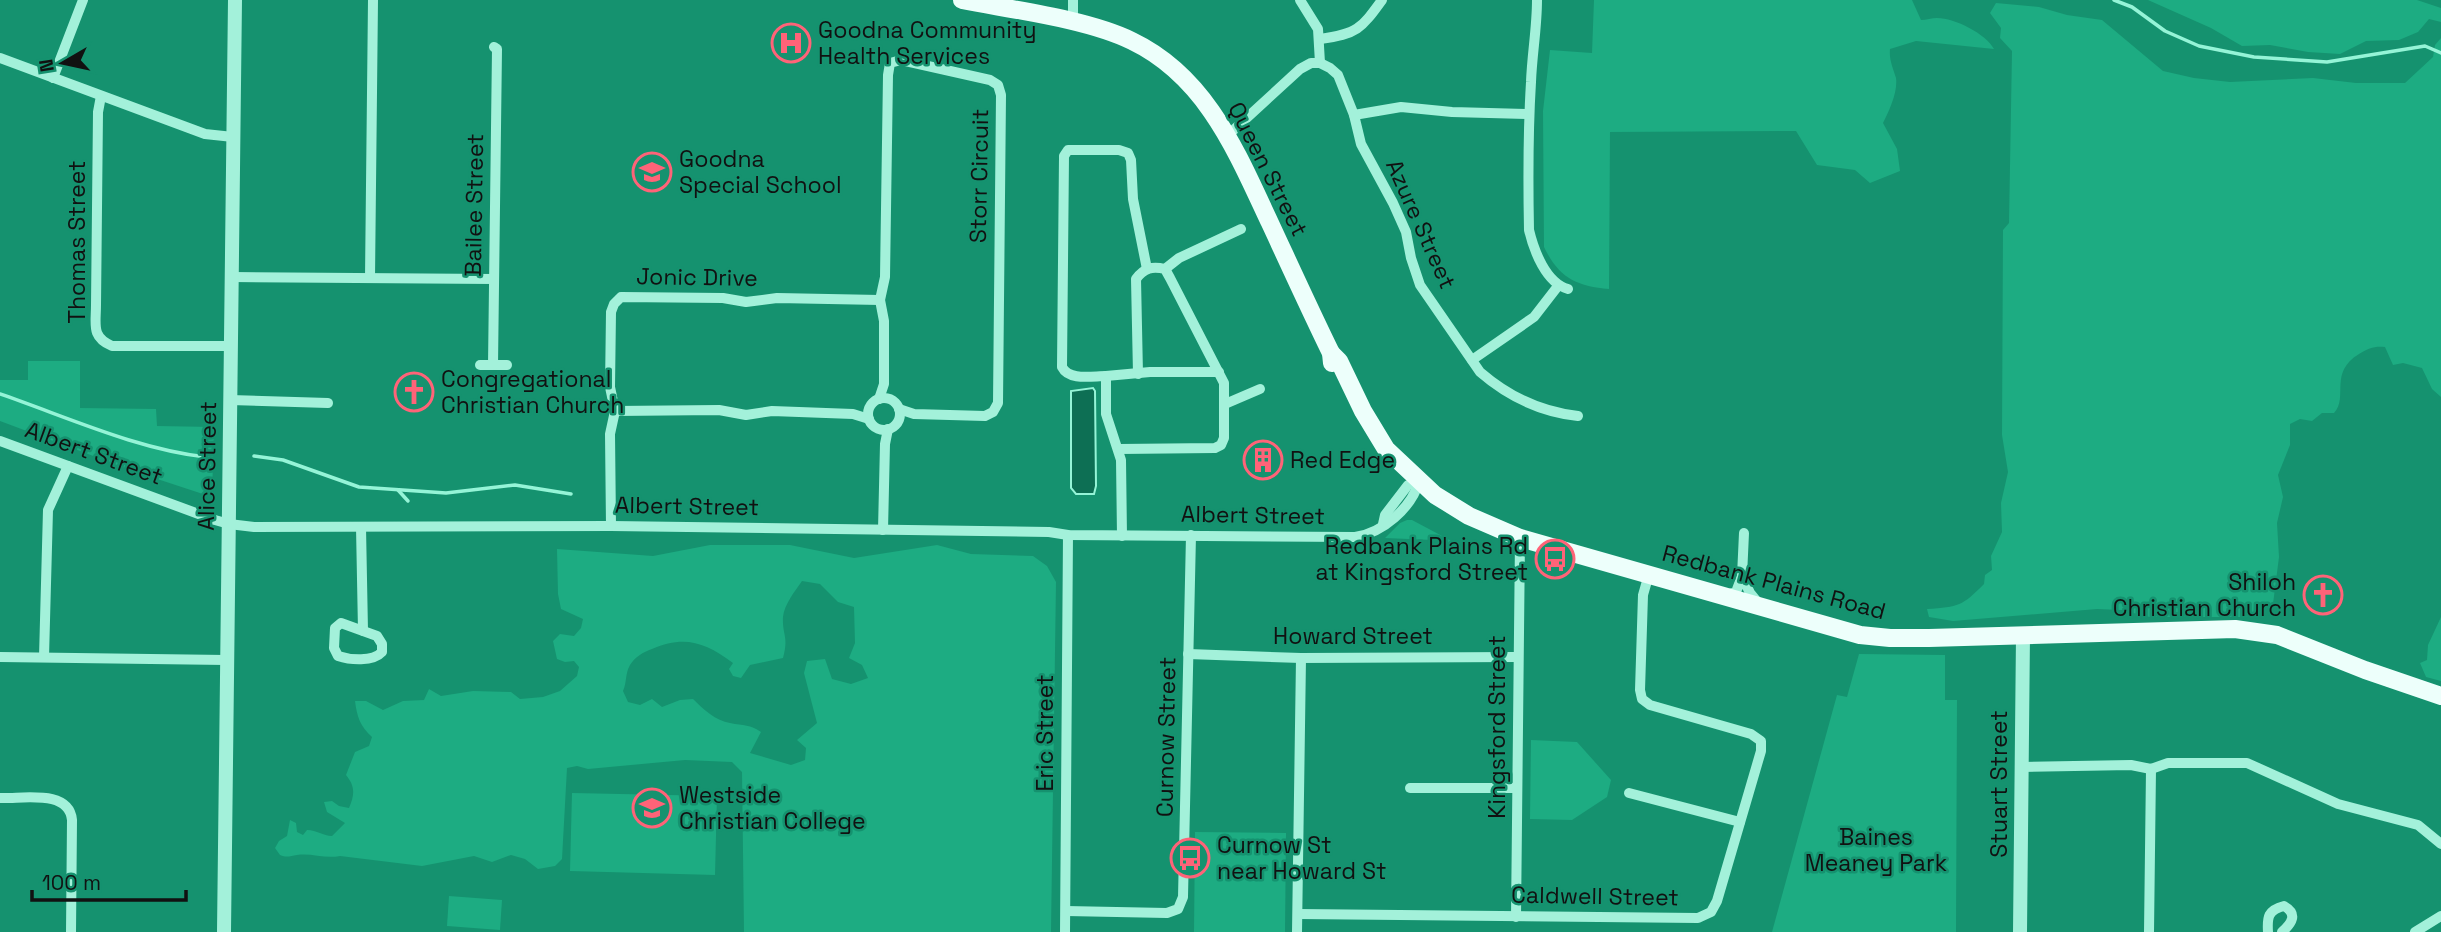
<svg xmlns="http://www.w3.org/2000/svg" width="2441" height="932" viewBox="0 0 2441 932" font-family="'Space Grotesk',sans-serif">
	<rect width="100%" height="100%" fill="#15926f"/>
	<!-- green -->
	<g fill="#1dac82" fill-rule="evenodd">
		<path d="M1594 0H1912L1921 20C1926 20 1932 18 1937 18 1955 18 1986 34 1994 49L1916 41 1890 49C1889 60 1893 68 1896 78 1898 92 1889 111 1883 123L1897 149 1900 171 1870 183 1855 170 1817 165 1796 131 1610 132 1609 289C1576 286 1559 278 1544 247L1543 111 1550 50 1592 53Z"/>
		<polygon points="2148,0 2417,0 2441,8 2441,22 2429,19 2418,32 2399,40 2366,41 2340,54 2308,52 2270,45 2242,46 2211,28"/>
		<path d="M1996 3 2039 7 2067 15 2102 20 2163 71 2194 78 2230 82 2313 78 2356 83H2405L2433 57 2435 45 2441 38V397L2432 389 2422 368 2403 363 2393 365 2385 347C2374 346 2369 348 2359 354 2328 373 2349 397 2334 413H2322L2312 421 2300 419 2290 424V445L2278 475 2283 497 2277 523 2279 557 2273 604 2253 617H2150L2121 610 2097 609 1953 621 1929 617 1927 609C1959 607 1962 606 1984 584L1985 575 1992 570 1991 556 2002 532 2001 503 2008 472 2002 435 2003 230 2009 223 2012 51 2000 38 2001 28 1990 13Z"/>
		<polygon points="28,361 80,361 80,408 156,409 157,426 214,427 212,497 136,472 0,421 0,380 28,380"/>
		<polygon points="1407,520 1412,520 1459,545 1433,540 1385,538 1400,523"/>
		<path d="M710 545H790L854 558 937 545 971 554 1033 556 1047 566 1056 582 1051 932H744L742 772 732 762 685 760 588 769 577 766 567 768 562 859 555 866 538 869 525 859 511 855 492 862 474 856 422 866 340 856C325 859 312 853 297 855 290 856 287 858 280 855L275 848 279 841 287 836 290 820 296 823 297 832 303 835 307 830C317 830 323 836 332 836L345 823 327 812 324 802 332 801 339 806 349 808C355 794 355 786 346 775L355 752 369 746 372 737C360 726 357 717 355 701H366L383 710 403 701 424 700 429 689 441 696 473 691 511 692 520 699 543 697 560 691 577 676 579 667 574 661 565 662 557 659 553 641 560 634 574 636 581 628 583 619 561 609 558 594 557 549 653 556ZM802 581 820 584 838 602 854 607 855 643 849 658 862 665 868 678 851 684 832 679 825 659 807 661 804 673 817 723 797 740 806 748 805 760 791 765 750 753 761 732C750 724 744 726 730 723 716 721 703 709 693 699L680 700 662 707 652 699 640 705 628 702 623 691C627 682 625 674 630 665 635 657 643 652 652 649 684 635 705 642 733 663L729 669 733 676 741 678 750 665 783 658C789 636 782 635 783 617 784 605 795 591 802 581Z"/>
		<polygon points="2441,617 2441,681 2426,677 2420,663 2427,660 2428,645"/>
		<polygon points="1859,654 1945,655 1945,700 1957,700 1956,932 1772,932 1837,695 1847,697"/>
		<polygon points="1531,740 1577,742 1611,780 1607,797 1572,820 1530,819"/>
		<polygon points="572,793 717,796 715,875 570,871"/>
		<polygon points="1195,832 1286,833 1285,932 1194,932"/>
		<polygon points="449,896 502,900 500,930 447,926"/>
	</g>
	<!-- water -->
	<polygon fill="#0d6f54" stroke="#95f4d7" stroke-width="2" points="1093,388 1095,391 1096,486 1094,494 1076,494 1071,488 1071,391"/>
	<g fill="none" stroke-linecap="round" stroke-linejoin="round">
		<!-- stream -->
		<g stroke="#95f4d7" stroke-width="3.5">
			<polyline points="2114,0 2132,7 2165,31 2199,46 2254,57 2327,62 2425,46 2441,53"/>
			<path d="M0 394C67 417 136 449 206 457"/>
			<polyline points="254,456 283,460 359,487 446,493 515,485 571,494"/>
			<polyline points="398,490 408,501"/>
		</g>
		<!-- minor -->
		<g stroke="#a3f1da" stroke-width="10">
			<polyline points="1300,0 1318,29 1320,63"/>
			<path d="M1537 0C1537 28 1532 54 1531 82 1528 131 1528 180 1529 230 1534 251 1546 283 1568 289"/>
			<polyline points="1073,23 1073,0"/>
			<path d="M1320 39C1357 34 1361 29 1382 0"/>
			<polyline points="0,58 205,134 233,137"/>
			<polyline points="53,78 83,0"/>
			<path d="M101 96 98 112 96 305C96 325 91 337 112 346H231"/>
			<polyline points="1354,115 1401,107 1452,112 1529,114"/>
			<path d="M1227 136 1300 69 1311 63H1320L1330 68 1338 75 1354 115 1361 144 1393 203 1406 232 1411 258 1420 285 1480 372C1509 397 1540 412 1578 416"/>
			<polyline points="1165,269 1179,258 1241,229"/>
			<polyline points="232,277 494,279"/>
			<polyline points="370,278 373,0"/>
			<polyline points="1472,360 1534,317 1558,286"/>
			<polyline points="480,365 507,365"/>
			<polyline points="493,365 497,49 494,47"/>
			<polyline points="1106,376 1150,372 1219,372"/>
			<circle cx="884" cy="414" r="16"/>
			<polyline points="879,399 884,384 884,321 880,300 885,277 888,75 890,63 901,60 990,80 998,85 1001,95 998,403 993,412 985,416 914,414 899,409"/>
			<polyline points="230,400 328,403"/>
			<polyline points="1225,404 1260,389"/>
			<polyline points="615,411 719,410 746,415 772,411 853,414 869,419"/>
			<path d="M0 441 215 520 229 524 254 527 611 526 1049 532 1068 535 1355 537C1383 533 1411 508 1419 482"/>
			<path d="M1119 449 1215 448 1221 445 1224 438V383L1170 278 1165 269C1152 266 1144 268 1136 279L1138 374"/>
			<polyline points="1383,524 1385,515 1408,485 1419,482"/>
			<polyline points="611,526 610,434 615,411 610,387 611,312 614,304 621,297 723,298 746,302 777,298 880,300"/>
			<polyline points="361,527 363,631"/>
			<polyline points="883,530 885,444 888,429"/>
			<path d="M1122 536 1121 460 1106 414V376C1092 376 1069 381 1062 367L1064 156 1068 150H1119L1128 153 1131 160 1133 199 1147 269"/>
			<polyline points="1742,576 1744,533"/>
			<polyline points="1726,595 1736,592 1742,576 1750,593 1759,604"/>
			<path d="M341 623 377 636 382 644V652C373 662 350 660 338 656L334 648 335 628Z"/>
			<polyline points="1188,654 1301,658 1518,657"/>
			<polyline points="0,657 226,660"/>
			<polyline points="44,657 48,510 68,466"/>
			<polyline points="2022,767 2131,765 2151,769 2168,763 2247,763 2338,804 2418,825 2441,844"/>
			<polyline points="1410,788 1517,788"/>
			<polyline points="1629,793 1740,822"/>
			<path d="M0 798C23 799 69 789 72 820L71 932"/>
			<polyline points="1066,911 1167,913 1178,909 1183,897 1191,535"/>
			<polyline points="1298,914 1698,918 1711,912 1717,901 1761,751 1761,741 1751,734 1650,705 1642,699 1640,690 1643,595 1649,574"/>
			<polyline points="1516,917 1520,538"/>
			<polyline points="1065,932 1068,535"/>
			<polyline points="1297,932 1301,658"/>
			<polyline points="2149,932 2151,769"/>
			<path d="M2268 932C2267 917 2268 910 2284 906 2298 914 2292 923 2282 932"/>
			<polyline points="2415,932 2441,916"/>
		</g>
		<!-- tertiary -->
		<g stroke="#a3f1da" stroke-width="14">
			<polyline points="224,932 235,0"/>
			<polyline points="2020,932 2023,635"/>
		</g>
		<!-- primary -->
		<g stroke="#edfffb" stroke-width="18">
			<path d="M962 0C1013 10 1087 19 1132 41 1207 77 1237 153 1270 223 1290 266 1310 310 1331 353L1332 363"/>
			<polyline points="1331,353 1339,361 1363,411 1386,449 1435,495 1469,516 1520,538 1860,635 1890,638 1929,638 2235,629 2277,635 2365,670 2441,696"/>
		</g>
	</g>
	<!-- icons -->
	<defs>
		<symbol id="hospital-ring" viewBox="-11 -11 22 22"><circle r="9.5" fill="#15926f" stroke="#ff6378" stroke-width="1.5"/><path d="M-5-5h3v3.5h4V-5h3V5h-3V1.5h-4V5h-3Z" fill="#ff6378"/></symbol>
		<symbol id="school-ring" viewBox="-11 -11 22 22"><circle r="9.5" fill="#15926f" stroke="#ff6378" stroke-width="1.5"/><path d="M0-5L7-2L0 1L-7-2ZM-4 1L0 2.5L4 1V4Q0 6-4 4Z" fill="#ff6378"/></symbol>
		<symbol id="church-ring" viewBox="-11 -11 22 22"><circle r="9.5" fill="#15926f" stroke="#ff6378" stroke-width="1.5"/><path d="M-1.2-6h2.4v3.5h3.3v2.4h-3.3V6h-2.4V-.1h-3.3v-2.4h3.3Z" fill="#ff6378"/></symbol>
		<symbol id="building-ring" viewBox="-11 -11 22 22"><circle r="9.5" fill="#15926f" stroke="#ff6378" stroke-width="1.5"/><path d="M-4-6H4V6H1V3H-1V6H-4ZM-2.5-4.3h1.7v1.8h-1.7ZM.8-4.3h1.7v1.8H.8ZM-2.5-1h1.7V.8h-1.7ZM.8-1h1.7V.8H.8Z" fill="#ff6378"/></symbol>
		<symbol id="bus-ring" viewBox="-11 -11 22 22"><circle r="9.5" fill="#15926f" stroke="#ff6378" stroke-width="1.5"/><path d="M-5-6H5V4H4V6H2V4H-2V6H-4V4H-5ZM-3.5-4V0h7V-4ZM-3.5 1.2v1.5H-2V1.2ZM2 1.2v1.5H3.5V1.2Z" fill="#ff6378"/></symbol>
	</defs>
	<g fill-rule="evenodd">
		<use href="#hospital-ring" x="769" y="21" width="44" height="44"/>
		<use href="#school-ring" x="630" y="150" width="44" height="44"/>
		<use href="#church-ring" x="392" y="370" width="44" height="44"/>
		<use href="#building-ring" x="1241" y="438" width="44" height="44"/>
		<use href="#bus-ring" x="1533" y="537" width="44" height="44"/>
		<use href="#church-ring" x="2301" y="573" width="44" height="44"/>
		<use href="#school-ring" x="630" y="786" width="44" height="44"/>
		<use href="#bus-ring" x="1168" y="836" width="44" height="44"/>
	</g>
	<g text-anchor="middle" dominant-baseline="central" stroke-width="5" stroke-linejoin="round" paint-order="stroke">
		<!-- poi labels -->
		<g font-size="23" fill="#111" stroke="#15926f" text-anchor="start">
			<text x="818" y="30">Goodna Community<tspan x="818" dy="26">Health Services</tspan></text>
			<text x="679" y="159">Goodna<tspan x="679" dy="26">Special School</tspan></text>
			<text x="441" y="379">Congregational<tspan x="441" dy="26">Christian Church</tspan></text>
			<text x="1290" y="460">Red Edge</text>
			<text x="1528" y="546" text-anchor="end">Redbank Plains Rd<tspan x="1528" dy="26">at Kingsford Street</tspan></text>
			<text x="2296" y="582" text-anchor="end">Shiloh<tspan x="2296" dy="26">Christian Church</tspan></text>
			<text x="679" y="795">Westside<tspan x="679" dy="26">Christian College</tspan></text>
			<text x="1217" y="845">Curnow St<tspan x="1217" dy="26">near Howard St</tspan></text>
		</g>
		<!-- street labels -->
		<g font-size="23" fill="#111" stroke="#15926f">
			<text transform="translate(1268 169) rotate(63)">Queen Street</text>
			<text transform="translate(979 176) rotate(-89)">Storr Circuit</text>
			<text transform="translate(474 205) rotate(-89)">Bailee Street</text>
			<text transform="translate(1421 224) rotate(66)">Azure Street</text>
			<text transform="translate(77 242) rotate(-90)">Thomas Street</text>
			<text transform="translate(697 277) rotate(1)">Jonic Drive</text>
			<text transform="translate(94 453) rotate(20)">Albert Street</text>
			<text transform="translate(207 466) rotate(-89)">Alice Street</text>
			<text transform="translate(687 506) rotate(1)">Albert Street</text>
			<text transform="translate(1253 515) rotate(1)">Albert Street</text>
			<text transform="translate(1774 582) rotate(15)">Redbank Plains Road</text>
			<text x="1353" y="636">Howard Street</text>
			<text transform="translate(1497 727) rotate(-90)">Kingsford Street</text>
			<text transform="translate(1045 733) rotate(-90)">Eric Street</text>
			<text transform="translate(1166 737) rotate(-89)">Curnow Street</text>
			<text transform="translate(1999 784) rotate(-90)">Stuart Street</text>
			<text transform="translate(1595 896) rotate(1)">Caldwell Street</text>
		</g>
		<!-- park labels -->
		<g font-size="23" fill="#111" stroke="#15926f">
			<text x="1876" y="837">Baines<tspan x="1876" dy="26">Meaney Park</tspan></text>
		</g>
	</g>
	<!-- north arrow -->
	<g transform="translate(63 63) rotate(261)" stroke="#15926f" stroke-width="5" paint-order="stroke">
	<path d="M0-5L12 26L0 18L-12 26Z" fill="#111111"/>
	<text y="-10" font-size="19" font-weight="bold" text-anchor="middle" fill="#111111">N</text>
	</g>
	<!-- scale -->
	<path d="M32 890v10h154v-10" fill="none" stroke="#111111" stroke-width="3.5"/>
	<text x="42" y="890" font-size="21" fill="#111111" stroke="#15926f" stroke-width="5" paint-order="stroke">100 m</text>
</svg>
